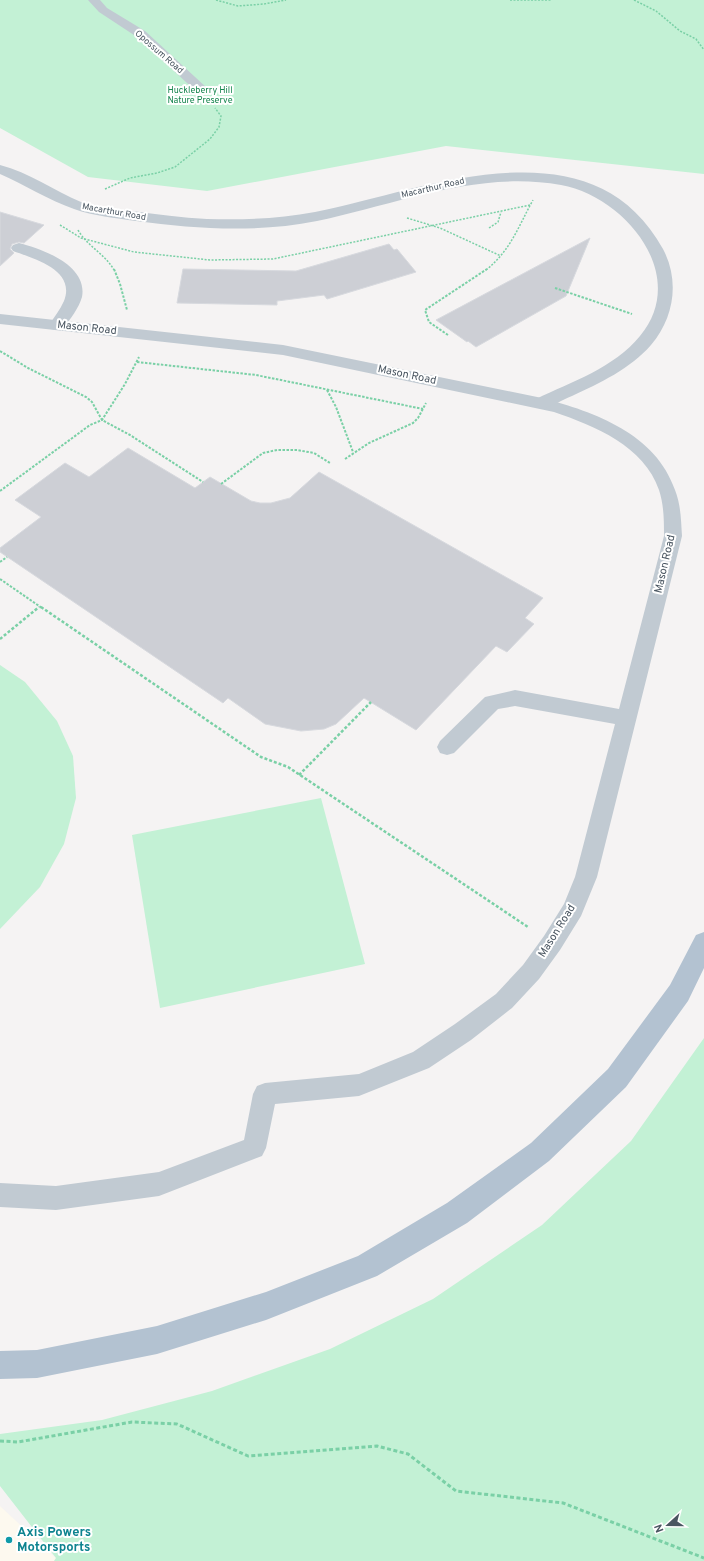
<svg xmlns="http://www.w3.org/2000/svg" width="704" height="1561" viewBox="0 0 704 1561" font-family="Overpass,sans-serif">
	<rect width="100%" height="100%" fill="#f5f3f3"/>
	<!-- commercial -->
	<polygon fill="#fdf9ef" points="0,1506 56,1558 54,1561 0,1561"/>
	<!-- green -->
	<g fill="#c3f1d5">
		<polygon points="0,0 704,0 704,174 446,146 207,191 88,177 0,128"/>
		<polygon points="0,665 25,682 57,721 73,756 76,798 64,844 40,887 0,929"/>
		<polygon points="321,798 365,964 160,1008 132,835"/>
		<polygon points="704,1038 704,1561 54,1561 56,1558 0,1486 0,1434 102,1420 212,1391 330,1349 433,1299 542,1225 631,1141"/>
	</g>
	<!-- building -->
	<g fill="#cdcfd5" stroke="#d7d9de">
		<polygon points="0,212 44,225 24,243 19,242 12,244 10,249 14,253 0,266"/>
		<polygon points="590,238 566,296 476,347 468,341 467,342 436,320"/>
		<polygon points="389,244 394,250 397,249 416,272 327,299 324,295 277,301 277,305 177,303 183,269 296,271"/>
		<polygon points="128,448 195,488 210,477 251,501 260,503 271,503 290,498 319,472 543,598 525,618 534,624 507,652 496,646 416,730 364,698 336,724 324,729 301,731 265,724 228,698 223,703 0,552 0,548 41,517 15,500 65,463 89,477"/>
	</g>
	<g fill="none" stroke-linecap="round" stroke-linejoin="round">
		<!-- path-far3 -->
		<g stroke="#7ad0a6" stroke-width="1.5" stroke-dasharray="2 1.5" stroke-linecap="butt">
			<polyline points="216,0 238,6 264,4 286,0"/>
			<polyline points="510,0 551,0"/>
			<polyline points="634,0 656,11 680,31 696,39 704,50"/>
			<polyline points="105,189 130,178 157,173 175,167 210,139 219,127 221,116 215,108"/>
			<polyline points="407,218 440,228 501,256"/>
			<polyline points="60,225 81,238 134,252 210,260 273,259 530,205"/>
			<polyline points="489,228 498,222 501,212"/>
			<path d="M78 230C87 246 105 254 114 270"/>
			<path d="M486 270C511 250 518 227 533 200"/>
		</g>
		<!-- path-far2 -->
		<g stroke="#7ad0a6" stroke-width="2" stroke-dasharray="2.5 1.5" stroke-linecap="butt">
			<polyline points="114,269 120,284 127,310"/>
			<polyline points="555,288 632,314"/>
			<polyline points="448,335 429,322 425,310 487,269"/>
			<polyline points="0,351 28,368 86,397 92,402 102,420 130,435 203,482"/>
			<polyline points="137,362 256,375 423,409"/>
			<polyline points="327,390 336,407 353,452"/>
			<polyline points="345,459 369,443 413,423 418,418 426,403"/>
			<polyline points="221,484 263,453 277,450 297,450 314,453 330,463"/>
			<polyline points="0,491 90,425 102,420 125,384 139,357"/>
			<polyline points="0,562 7,557"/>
			<polyline points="0,579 42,608"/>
		</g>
		<!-- path-far1 -->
		<g stroke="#7ad0a6" stroke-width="2.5" stroke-dasharray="3 2" stroke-linecap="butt">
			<polyline points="41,607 261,757 288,767 528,927"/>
			<polyline points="0,639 39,607"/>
			<polyline points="299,775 371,702"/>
		</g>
		<!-- path -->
		<polyline stroke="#7ad0a6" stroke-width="3" stroke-dasharray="4 2.5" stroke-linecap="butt" points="0,1441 18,1442 132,1422 177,1424 248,1456 377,1446 408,1454 456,1491 563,1503 704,1558"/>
		<!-- lane -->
		<g fill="#c1cad2" fill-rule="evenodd">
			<polygon points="88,0 100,0 107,8 145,31 207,88 209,91 207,94 199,94 137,37 99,12"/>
			<path d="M0 314 283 345 542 398C595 412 656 434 675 490 681 505 681 521 682 536L597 877 581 916 560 950 539 979 512 1008 471 1040 429 1068 359 1096 275 1104 266 1148 262 1156 159 1196 56 1210 0 1207V1183L56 1186 159 1172 244 1140 253 1094 257 1086 265 1083 359 1074 413 1052 455 1024 496 994 523 965 544 936 564 904 575 877 615 724 515 706 498 709 454 753 447 755 440 753 437 747 440 741 485 697 515 690 619 709 664 536C664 521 664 505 659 490 644 446 595 426 554 412L283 355 0 324Z"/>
		</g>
		<!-- street -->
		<g fill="#c1cad2" fill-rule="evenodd">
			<path d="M0 165C29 172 54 191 81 202 97 208 115 209 132 211 157 214 182 218 207 219 243 220 279 219 315 212 425 190 591 118 663 249 680 281 674 318 651 345 630 369 600 383 572 396 562 400 553 406 542 409L536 407 533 403 536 399C571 382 614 368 640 336 690 276 626 197 561 185 478 170 397 204 317 221 257 233 196 229 136 221 115 218 94 216 74 209 48 200 25 185 0 174Z"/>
			<path d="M19 243C42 249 88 265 82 297 79 308 70 319 63 329L57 330 51 329 49 325C54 317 60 310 64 301 76 270 35 259 13 251L11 248 13 245Z"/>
		</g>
		<!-- primary -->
		<polygon fill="#b3c2d1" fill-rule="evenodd" points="704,932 704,968 688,1001 626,1087 549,1161 467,1223 377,1276 266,1320 157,1354 37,1378 0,1379 0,1351 37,1350 157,1326 266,1292 358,1256 447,1203 531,1143 608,1069 670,985 696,935"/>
	</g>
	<!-- markers -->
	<circle fill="#0f9aa8" stroke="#fff" stroke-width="1.5" cx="9" cy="1540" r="4"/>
	<g text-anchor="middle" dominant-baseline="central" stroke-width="4" stroke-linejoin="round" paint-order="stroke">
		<!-- far-street labels -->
		<g font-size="9" fill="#4a5661" stroke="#fff">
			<text transform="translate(159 52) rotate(41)">Opossum Road</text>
			<text transform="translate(433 188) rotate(-13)">Macarthur Road</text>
			<text transform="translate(114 212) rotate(10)">Macarthur Road</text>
		</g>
		<!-- far-park labels -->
		<g font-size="9" fill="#17864f" stroke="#fff">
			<text x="200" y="90">Huckleberry Hill<tspan x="200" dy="10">Nature Preserve</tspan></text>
		</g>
		<!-- street labels -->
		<g font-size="11" fill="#4a5661" stroke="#fff">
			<text transform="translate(87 328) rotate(6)">Mason Road</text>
			<text transform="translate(407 375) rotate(12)">Mason Road</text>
			<text transform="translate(665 564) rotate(-77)">Mason Road</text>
			<text transform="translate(557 931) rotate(-58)">Mason Road</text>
		</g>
		<!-- near-culture labels -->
		<g font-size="13" font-weight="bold" fill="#0d838f" stroke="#fff" text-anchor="start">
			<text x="17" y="1533">Axis Powers<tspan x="17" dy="15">Motorsports</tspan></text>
		</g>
	</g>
	<!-- north arrow -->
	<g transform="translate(668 1525) rotate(249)" stroke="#ffffff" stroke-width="3" paint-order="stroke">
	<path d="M0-3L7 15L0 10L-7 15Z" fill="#4a5661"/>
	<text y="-6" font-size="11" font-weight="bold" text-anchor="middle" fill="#4a5661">N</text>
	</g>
</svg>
